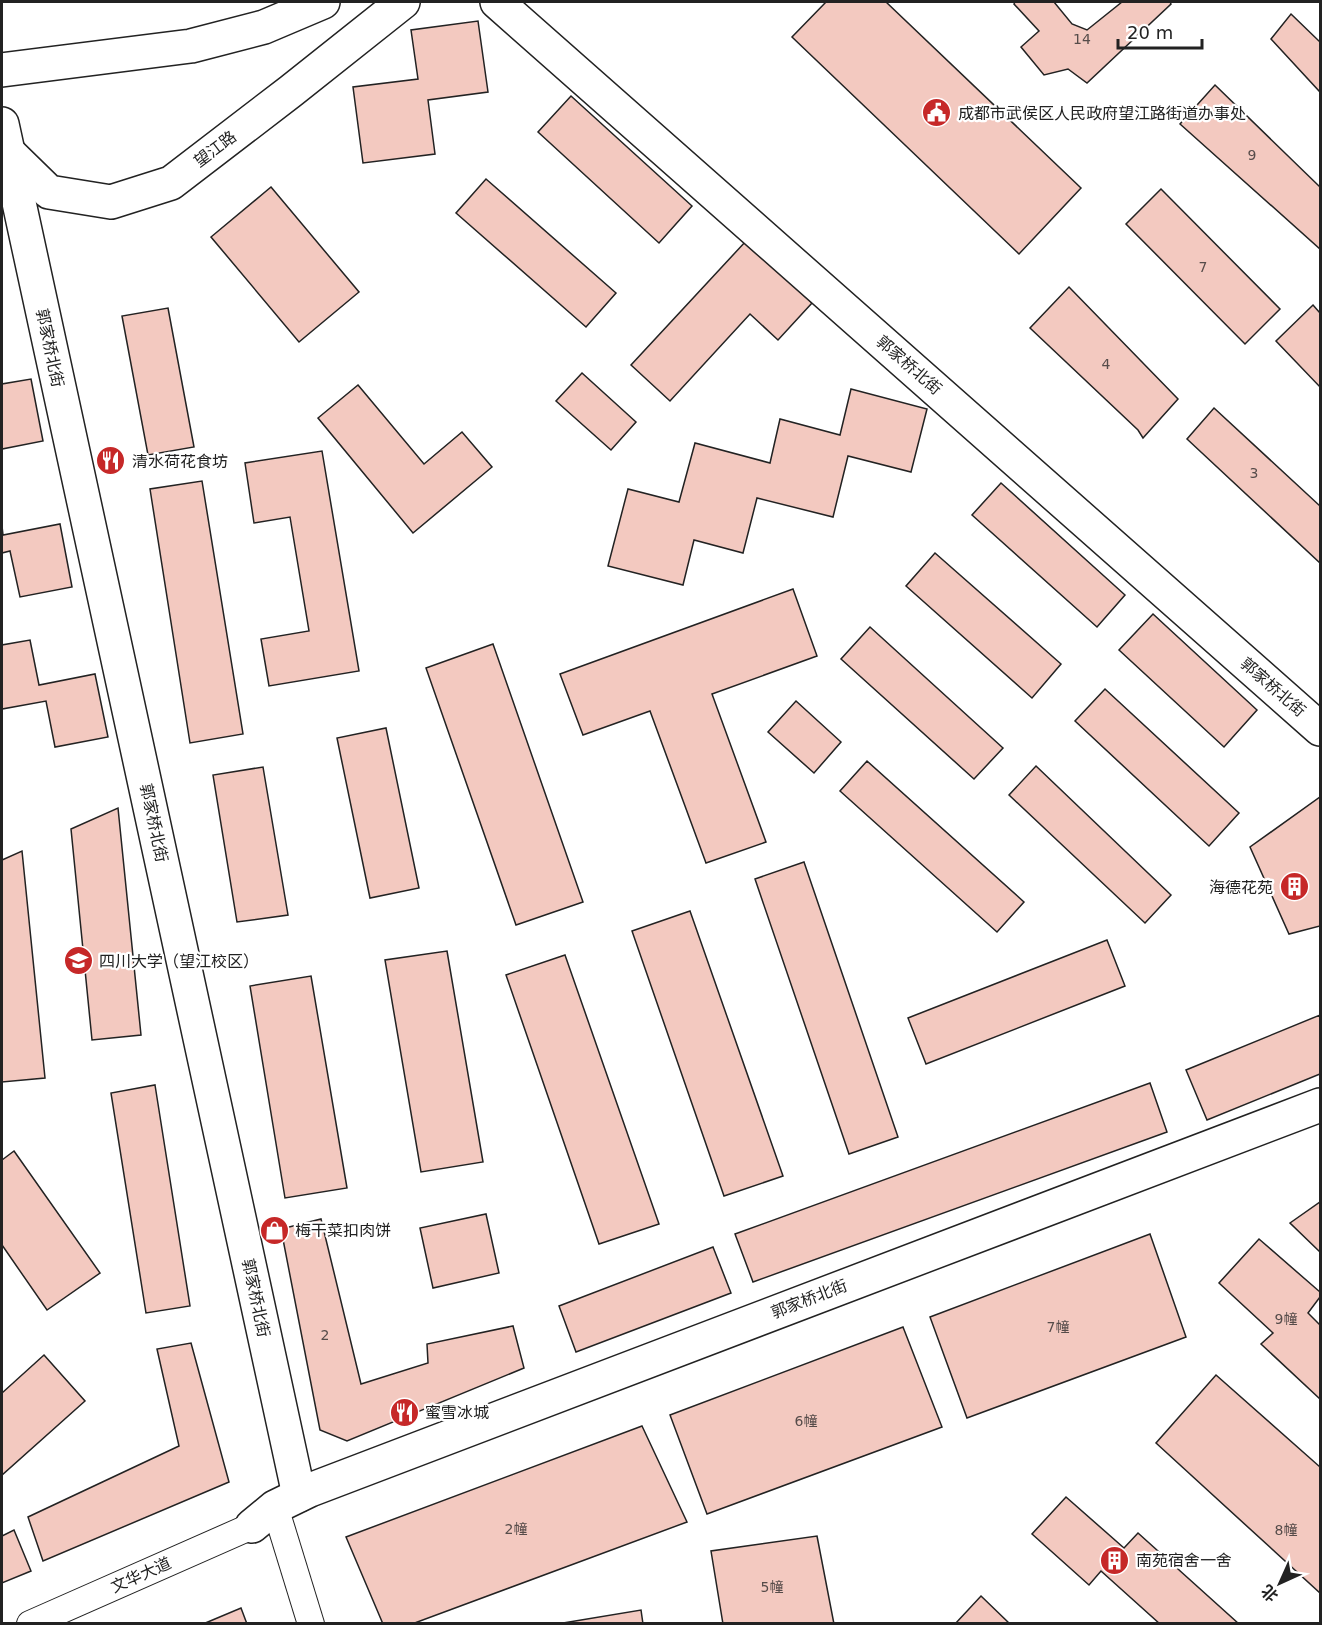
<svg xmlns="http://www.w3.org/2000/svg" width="1322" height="1625" viewBox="0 0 1322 1625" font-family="'DejaVu Sans','Noto Sans SC',sans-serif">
	<rect width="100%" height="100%" fill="#fff"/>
	<!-- building -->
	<g fill="#f3c9c0" stroke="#222" stroke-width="1.5">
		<polygon points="826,2 886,2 1081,188 1019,254 792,37"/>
		<polygon points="1015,2 1054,2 1072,24 1087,30 1122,2 1170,2 1171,4 1087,83 1068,69 1044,75 1021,47 1039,31 1014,4"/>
		<polygon points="1291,14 1320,42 1320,92 1271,39"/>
		<polygon points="478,21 488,92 428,100 435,154 363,163 353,87 418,79 411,30"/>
		<polygon points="1215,85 1320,187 1320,249 1180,124"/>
		<polygon points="571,96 692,206 659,243 538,132"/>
		<polygon points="486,179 616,293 586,327 456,213"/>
		<polygon points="271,187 359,292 299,342 211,237"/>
		<polygon points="1161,189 1280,309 1245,344 1126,224"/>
		<polygon points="746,241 812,303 778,340 750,314 670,401 631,365"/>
		<polygon points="1069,287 1178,399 1143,438 1138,430 1030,328"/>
		<polygon points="1313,305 1320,313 1320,387 1276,341"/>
		<polygon points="168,308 194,447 148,455 122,316"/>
		<polygon points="582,373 636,422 611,450 556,401"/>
		<polygon points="31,379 43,441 2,449 2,384"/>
		<polygon points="358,385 424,464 462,432 492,467 413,533 318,418"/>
		<polygon points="851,389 927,409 911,472 848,456 833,517 757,498 743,553 694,540 683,585 608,566 628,489 679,502 695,443 770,463 780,419 840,435"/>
		<polygon points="1214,408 1320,506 1320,563 1187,439"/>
		<polygon points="322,451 359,671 269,686 261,639 309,631 290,517 254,523 245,463"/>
		<polygon points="202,481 243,734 190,743 150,489"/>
		<polygon points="1001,483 1125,595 1097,627 972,515"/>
		<polygon points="60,524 72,587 20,597 10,551 2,553 2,526 3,535"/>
		<polygon points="935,553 1061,664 1032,698 906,586"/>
		<polygon points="793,589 817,656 712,694 766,842 706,863 650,711 583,735 560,674"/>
		<polygon points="1153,614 1257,710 1224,747 1119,650"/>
		<polygon points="870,627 1003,748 974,779 841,659"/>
		<polygon points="30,640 39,685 95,674 108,737 55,747 46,701 2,709 2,645"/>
		<polygon points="493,644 583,902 516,925 426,668"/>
		<polygon points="1105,689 1239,813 1209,846 1075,721"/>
		<polygon points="796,701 841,742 814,773 768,732"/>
		<polygon points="386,728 419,888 370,898 337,738"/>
		<polygon points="867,761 1024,902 997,932 840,791"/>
		<polygon points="1036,766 1171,895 1145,923 1009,795"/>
		<polygon points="263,767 288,915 237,922 213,775"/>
		<polygon points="1320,797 1320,926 1289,934 1250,847"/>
		<polygon points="118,808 141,1035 92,1040 71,829"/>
		<polygon points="22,851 45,1078 2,1082 2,860"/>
		<polygon points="804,862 898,1137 849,1154 755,879"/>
		<polygon points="690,911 783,1176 724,1196 632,931"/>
		<polygon points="1107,940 1125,986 926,1064 908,1018"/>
		<polygon points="447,951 483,1162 421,1172 385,960"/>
		<polygon points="565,955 659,1224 599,1244 506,975"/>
		<polygon points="311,976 347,1188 285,1198 250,986"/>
		<polygon points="1320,1015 1320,1074 1207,1120 1186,1070"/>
		<polygon points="1150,1083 1167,1132 753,1282 735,1234"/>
		<polygon points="155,1085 190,1306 146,1313 111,1093"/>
		<polygon points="14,1151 100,1273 47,1310 2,1245 2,1160"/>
		<polygon points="1320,1202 1320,1252 1290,1223"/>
		<polygon points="486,1214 499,1273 433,1288 420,1228"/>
		<polygon points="321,1219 361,1384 428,1363 427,1344 513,1326 524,1368 347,1441 320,1430 281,1229"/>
		<polygon points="1150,1234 1186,1337 967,1418 930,1317"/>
		<polygon points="1259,1239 1320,1292 1320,1297 1308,1313 1320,1325 1320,1399 1261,1344 1273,1333 1219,1283"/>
		<polygon points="713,1247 731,1293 576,1352 559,1306"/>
		<polygon points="903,1327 942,1427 707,1514 670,1415"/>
		<polygon points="191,1343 229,1482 43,1561 28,1517 179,1446 157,1349"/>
		<polygon points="44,1355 85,1401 2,1475 2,1393"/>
		<polygon points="1216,1375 1320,1467 1320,1593 1156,1443"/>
		<polygon points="642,1426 687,1522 412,1624 383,1624 346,1537"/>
		<polygon points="1066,1497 1124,1548 1138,1533 1239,1624 1160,1624 1101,1571 1089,1585 1032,1534"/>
		<polygon points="14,1530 31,1571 2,1583 2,1536"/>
		<polygon points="817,1536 834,1624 723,1624 711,1551"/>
		<polygon points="981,1596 1010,1624 955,1624"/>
		<polygon points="241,1608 247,1624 203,1624"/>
		<polygon points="641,1610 643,1624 557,1624"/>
	</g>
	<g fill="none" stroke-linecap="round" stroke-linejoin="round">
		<defs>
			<g id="street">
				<polyline points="275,1507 311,1624"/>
				<polyline points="30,1624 252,1526"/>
			</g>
			<g id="secondary">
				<polyline points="497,2 1320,729"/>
				<polyline points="2,70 191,46 264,27 323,2"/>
				<polyline points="2,124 299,1495"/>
				<polyline points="8,152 49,192 111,202 171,183 291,91 403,2"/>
				<polyline points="252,1526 275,1507 310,1490 1320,1105"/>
			</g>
		</defs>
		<!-- street casing -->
		<use href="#street" stroke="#222" stroke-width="28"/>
		<!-- secondary casing -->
		<use href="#secondary" stroke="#222" stroke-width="36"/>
		<!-- street -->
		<use href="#street" stroke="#fff" stroke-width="26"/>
		<!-- secondary -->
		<use href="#secondary" stroke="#fff" stroke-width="33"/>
	</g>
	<!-- icons -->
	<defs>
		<symbol id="civic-disc" viewBox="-11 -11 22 22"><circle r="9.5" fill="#c62828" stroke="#fff"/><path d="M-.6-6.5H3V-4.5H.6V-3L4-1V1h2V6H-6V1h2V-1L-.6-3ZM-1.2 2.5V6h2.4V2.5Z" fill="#fff"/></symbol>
		<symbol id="restaurant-disc" viewBox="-11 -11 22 22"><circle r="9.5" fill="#c62828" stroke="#fff"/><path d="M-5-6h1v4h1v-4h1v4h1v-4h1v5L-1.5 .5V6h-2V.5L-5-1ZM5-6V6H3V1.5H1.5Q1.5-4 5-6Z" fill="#fff"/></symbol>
		<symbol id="building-disc" viewBox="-11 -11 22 22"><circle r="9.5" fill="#c62828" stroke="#fff"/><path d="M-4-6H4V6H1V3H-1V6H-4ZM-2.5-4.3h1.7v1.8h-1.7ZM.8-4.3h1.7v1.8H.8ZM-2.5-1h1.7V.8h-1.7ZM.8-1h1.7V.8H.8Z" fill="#fff"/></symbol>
		<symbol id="university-disc" viewBox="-11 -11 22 22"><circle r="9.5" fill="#c62828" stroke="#fff"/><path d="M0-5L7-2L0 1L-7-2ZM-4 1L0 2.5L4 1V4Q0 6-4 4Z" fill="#fff"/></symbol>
		<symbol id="shop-disc" viewBox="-11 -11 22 22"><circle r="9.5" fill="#c62828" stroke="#fff"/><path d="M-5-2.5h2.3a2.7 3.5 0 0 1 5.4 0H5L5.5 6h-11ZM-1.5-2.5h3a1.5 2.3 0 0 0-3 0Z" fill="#fff"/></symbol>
	</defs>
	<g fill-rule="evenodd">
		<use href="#civic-disc" x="920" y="96" width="33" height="33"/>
		<use href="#restaurant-disc" x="94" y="444" width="33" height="33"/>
		<use href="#building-disc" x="1278" y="870" width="33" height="33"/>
		<use href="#university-disc" x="62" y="944" width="33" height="33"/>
		<use href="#shop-disc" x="258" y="1214" width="33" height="33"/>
		<use href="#restaurant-disc" x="388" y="1396" width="33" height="33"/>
		<use href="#building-disc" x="1098" y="1544" width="33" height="33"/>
	</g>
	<g text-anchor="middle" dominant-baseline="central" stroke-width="4.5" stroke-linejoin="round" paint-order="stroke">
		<!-- number labels -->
		<g font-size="14" fill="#564c4a">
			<text x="1082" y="39">14</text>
			<text x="1252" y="155">9</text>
			<text x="1203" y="267">7</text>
			<text x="1106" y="364">4</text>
			<text x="1254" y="473">3</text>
			<text x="1286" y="1319">9幢</text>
			<text x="1058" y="1327">7幢</text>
			<text x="325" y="1335">2</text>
			<text x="806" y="1421">6幢</text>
			<text x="516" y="1529">2幢</text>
			<text x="1286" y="1530">8幢</text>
			<text x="772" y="1587">5幢</text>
		</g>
		<!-- poi labels -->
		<g font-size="16" fill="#222" stroke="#fff" text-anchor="start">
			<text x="958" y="113">成都市武侯区人民政府望江路街道办事处</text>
			<text x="132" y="461">清水荷花食坊</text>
			<text x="1273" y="887" text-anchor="end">海德花苑</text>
			<text x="99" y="961">四川大学（望江校区）</text>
			<text x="295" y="1230">梅干菜扣肉饼</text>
			<text x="425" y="1412">蜜雪冰城</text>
			<text x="1136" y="1560">南苑宿舍一舍</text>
		</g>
		<!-- street labels -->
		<g font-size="16" fill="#222" stroke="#fff">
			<text transform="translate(215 149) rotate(-37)">望江路</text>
			<text transform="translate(50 348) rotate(78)">郭家桥北街</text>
			<text transform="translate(909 365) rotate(41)">郭家桥北街</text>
			<text transform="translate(1273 687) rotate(41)">郭家桥北街</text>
			<text transform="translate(154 823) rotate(78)">郭家桥北街</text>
			<text transform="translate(256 1298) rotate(78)">郭家桥北街</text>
			<text transform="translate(809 1299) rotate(-21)">郭家桥北街</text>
			<text transform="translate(141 1575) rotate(-24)">文华大道</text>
		</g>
	</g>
	<!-- border -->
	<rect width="1322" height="1625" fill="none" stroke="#222222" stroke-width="6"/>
	<!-- north arrow -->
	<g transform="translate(1280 1583) rotate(225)" stroke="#ffffff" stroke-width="4.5" paint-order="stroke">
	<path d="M0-4.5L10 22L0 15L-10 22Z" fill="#222222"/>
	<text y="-9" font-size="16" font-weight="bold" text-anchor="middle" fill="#222222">北</text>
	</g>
	<!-- scale -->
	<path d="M1118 39v9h84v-9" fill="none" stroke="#222222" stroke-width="3"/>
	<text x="1127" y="39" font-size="18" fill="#222222" stroke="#ffffff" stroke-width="4.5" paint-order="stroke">20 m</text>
</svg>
